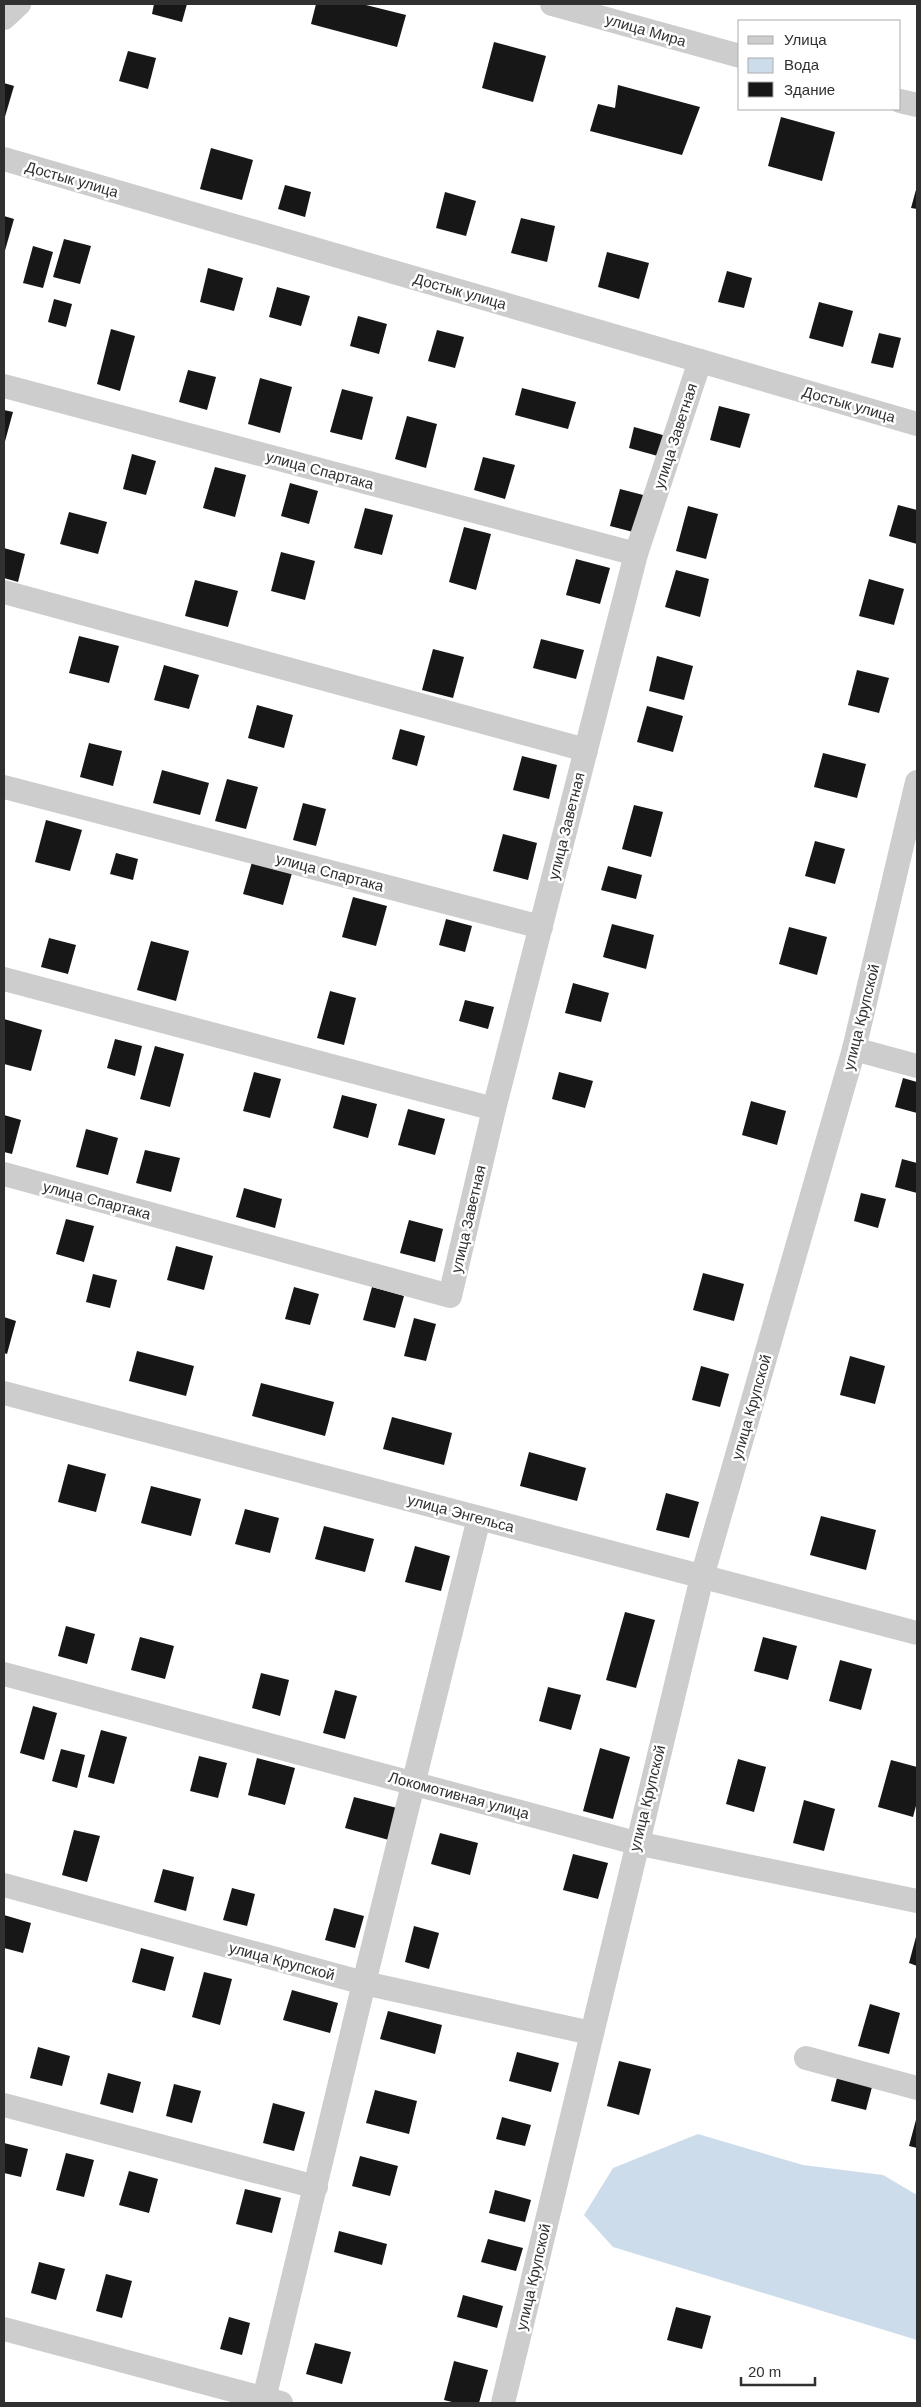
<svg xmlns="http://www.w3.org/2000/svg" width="921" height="2407" viewBox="0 0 921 2407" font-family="Helvetica,sans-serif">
	<rect width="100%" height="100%" fill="#fff"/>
	<!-- water -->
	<polygon fill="#cddcea" points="698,2134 803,2165 883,2175 917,2195 917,2340 613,2247 584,2215 613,2168"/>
	<!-- building -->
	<g fill="#171717">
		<polygon points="154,4 187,4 182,22 152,14"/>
		<polygon points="316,4 362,4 406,15 397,47 311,24"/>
		<polygon points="494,42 546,56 533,102 482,88"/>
		<polygon points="128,51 156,58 148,89 119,81"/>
		<polygon points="4,83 14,86 4,120"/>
		<polygon points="618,85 700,107 682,155 590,131 598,104 615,108"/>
		<polygon points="781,117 835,132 822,181 768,166"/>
		<polygon points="211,148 253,160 242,200 200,189"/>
		<polygon points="285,185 311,192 305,217 278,209"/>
		<polygon points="917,186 917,209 911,208"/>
		<polygon points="445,192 476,201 466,236 436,228"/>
		<polygon points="4,216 14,219 4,254"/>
		<polygon points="521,218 555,226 547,262 511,253"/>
		<polygon points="64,239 91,246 80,284 53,277"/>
		<polygon points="33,246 53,252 43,288 23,283"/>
		<polygon points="607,252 649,263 639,299 598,287"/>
		<polygon points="208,268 243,278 234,311 200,302"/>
		<polygon points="727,271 752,278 744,308 718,302"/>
		<polygon points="277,287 310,296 301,326 269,317"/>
		<polygon points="54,299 72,304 66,327 48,322"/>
		<polygon points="819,302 853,311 843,347 809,338"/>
		<polygon points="358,316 387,324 379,354 350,346"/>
		<polygon points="111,329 135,336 120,391 97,384"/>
		<polygon points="437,330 464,337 455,368 428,361"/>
		<polygon points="879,333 901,338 893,368 871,363"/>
		<polygon points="188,370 216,377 207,410 179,402"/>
		<polygon points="260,378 292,387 280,433 248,424"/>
		<polygon points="522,388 576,402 568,429 515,415"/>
		<polygon points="342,389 373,397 362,440 330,432"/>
		<polygon points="719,406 750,414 740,448 710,440"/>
		<polygon points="4,410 13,412 4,445"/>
		<polygon points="407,416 437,424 426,468 395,459"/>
		<polygon points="634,427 670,437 665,458 629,448"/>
		<polygon points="132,454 156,461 146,495 123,489"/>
		<polygon points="483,457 515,465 505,499 474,490"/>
		<polygon points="215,467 246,475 235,517 203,508"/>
		<polygon points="290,483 318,491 309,524 281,516"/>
		<polygon points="620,489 647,496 637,533 610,526"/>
		<polygon points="898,505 917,510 917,544 889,536"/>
		<polygon points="688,506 718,514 706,559 676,551"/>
		<polygon points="365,508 393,515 382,555 354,548"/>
		<polygon points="69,512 107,522 98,554 60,544"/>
		<polygon points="464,527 491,534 476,590 449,582"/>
		<polygon points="4,548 25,554 18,582 4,578"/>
		<polygon points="281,552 315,561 305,600 271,591"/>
		<polygon points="576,559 610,568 600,604 566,595"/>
		<polygon points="676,570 709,579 700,617 665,607"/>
		<polygon points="869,579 904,589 894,625 859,616"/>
		<polygon points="195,580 238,591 228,627 185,616"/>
		<polygon points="79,636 119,646 109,683 69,673"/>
		<polygon points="541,639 584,650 576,679 533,668"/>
		<polygon points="433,649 464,657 453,698 422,690"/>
		<polygon points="657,656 693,666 684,700 649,691"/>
		<polygon points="164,665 199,675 189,709 154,700"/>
		<polygon points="857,670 889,678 879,713 848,705"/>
		<polygon points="257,705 293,715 284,748 248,738"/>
		<polygon points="647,706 683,716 673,752 637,742"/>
		<polygon points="400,729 425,736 417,766 392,759"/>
		<polygon points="89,743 122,751 113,786 80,777"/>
		<polygon points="823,753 866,764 857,798 814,787"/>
		<polygon points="522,756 557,765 549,799 513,790"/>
		<polygon points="162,770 209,783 200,815 153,803"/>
		<polygon points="227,779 258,787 246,829 215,821"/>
		<polygon points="303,803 326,809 316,846 293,840"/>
		<polygon points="634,805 663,812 651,857 622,849"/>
		<polygon points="46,820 82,830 70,871 35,862"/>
		<polygon points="503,834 537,843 528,880 493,871"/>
		<polygon points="815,841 845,849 835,884 805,876"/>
		<polygon points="116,853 138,859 133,880 110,874"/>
		<polygon points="252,862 292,873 283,905 243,894"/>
		<polygon points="608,866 642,875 636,899 601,890"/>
		<polygon points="353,897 387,906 376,946 342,937"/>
		<polygon points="446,919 472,926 465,952 439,945"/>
		<polygon points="612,924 654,935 646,969 603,957"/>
		<polygon points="789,927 827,937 817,975 779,964"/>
		<polygon points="49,938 76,945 68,974 41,967"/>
		<polygon points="151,941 189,951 176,1001 137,990"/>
		<polygon points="573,983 609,993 601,1022 565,1013"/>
		<polygon points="330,991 356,998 344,1045 317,1038"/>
		<polygon points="465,1000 494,1007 488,1029 459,1021"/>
		<polygon points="4,1019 42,1030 31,1071 4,1064"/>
		<polygon points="115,1039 142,1046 135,1076 107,1068"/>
		<polygon points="155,1046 184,1054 170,1107 140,1099"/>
		<polygon points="254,1072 281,1079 270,1118 243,1111"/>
		<polygon points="559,1072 593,1081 585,1108 552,1099"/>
		<polygon points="903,1078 917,1082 917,1113 895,1107"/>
		<polygon points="342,1095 377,1104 368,1138 333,1128"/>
		<polygon points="751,1101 786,1111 777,1145 742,1135"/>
		<polygon points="408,1109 445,1119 435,1155 398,1145"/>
		<polygon points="4,1115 21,1120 12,1154 4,1152"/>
		<polygon points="86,1129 118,1138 108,1175 76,1167"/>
		<polygon points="145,1150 180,1158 171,1192 136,1183"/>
		<polygon points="902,1159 917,1163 917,1193 895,1187"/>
		<polygon points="244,1188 282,1199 275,1228 236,1217"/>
		<polygon points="861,1193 886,1199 878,1228 854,1221"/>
		<polygon points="66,1219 94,1226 84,1262 56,1254"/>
		<polygon points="409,1220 443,1229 435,1262 400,1253"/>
		<polygon points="176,1246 213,1256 204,1290 167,1280"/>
		<polygon points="703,1273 744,1284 734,1321 693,1310"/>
		<polygon points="93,1274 117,1280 110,1308 86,1302"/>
		<polygon points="294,1287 319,1294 310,1325 285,1319"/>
		<polygon points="372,1287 404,1296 395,1328 363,1320"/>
		<polygon points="4,1317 16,1321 7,1354 4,1353"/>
		<polygon points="414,1318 436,1324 426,1361 404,1356"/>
		<polygon points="137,1351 194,1366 186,1396 129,1381"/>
		<polygon points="850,1356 885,1366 875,1404 840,1395"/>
		<polygon points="701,1366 729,1374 720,1407 692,1400"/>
		<polygon points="261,1383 334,1402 325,1436 252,1416"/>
		<polygon points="392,1417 452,1433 444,1465 383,1449"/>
		<polygon points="529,1452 586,1468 577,1501 520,1486"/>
		<polygon points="68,1464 106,1474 96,1512 58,1502"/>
		<polygon points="151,1486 201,1499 191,1536 141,1523"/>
		<polygon points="666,1493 699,1502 689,1538 656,1530"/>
		<polygon points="245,1509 279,1518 270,1553 235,1544"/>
		<polygon points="821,1516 876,1530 866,1570 810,1555"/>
		<polygon points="324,1526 374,1539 365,1572 315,1559"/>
		<polygon points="415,1546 450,1556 441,1591 405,1582"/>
		<polygon points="625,1612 655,1620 636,1688 606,1680"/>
		<polygon points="66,1626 95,1634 87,1664 58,1656"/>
		<polygon points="140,1637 174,1646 165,1679 131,1670"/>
		<polygon points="763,1637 797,1646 788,1680 754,1671"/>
		<polygon points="840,1660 872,1669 861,1710 829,1701"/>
		<polygon points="261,1673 289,1680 280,1716 252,1708"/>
		<polygon points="548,1687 581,1695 571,1730 539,1721"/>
		<polygon points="335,1690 357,1696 345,1739 323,1733"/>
		<polygon points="33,1706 57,1713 44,1760 20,1753"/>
		<polygon points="101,1730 127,1737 114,1784 88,1777"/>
		<polygon points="600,1748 630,1757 613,1819 583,1811"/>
		<polygon points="61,1749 85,1755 77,1788 52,1781"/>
		<polygon points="199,1756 227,1763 218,1798 190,1791"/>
		<polygon points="257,1758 295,1768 285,1805 248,1795"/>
		<polygon points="738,1759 766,1767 754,1812 726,1804"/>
		<polygon points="891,1760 917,1767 917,1802 913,1817 878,1807"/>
		<polygon points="354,1797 397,1808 389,1840 345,1828"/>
		<polygon points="804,1800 835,1809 824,1851 793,1843"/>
		<polygon points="74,1830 100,1836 87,1882 62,1875"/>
		<polygon points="440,1833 478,1843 470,1875 431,1864"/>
		<polygon points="573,1854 608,1863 598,1899 563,1890"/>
		<polygon points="163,1869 194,1877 186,1911 154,1902"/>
		<polygon points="232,1888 255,1894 247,1926 223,1920"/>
		<polygon points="334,1908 364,1916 355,1948 325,1940"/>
		<polygon points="4,1915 31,1923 23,1953 4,1948"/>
		<polygon points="414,1926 439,1933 429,1969 405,1962"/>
		<polygon points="917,1933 917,1966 909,1963"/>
		<polygon points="141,1948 174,1957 165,1991 132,1982"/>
		<polygon points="204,1972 232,1979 220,2025 192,2017"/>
		<polygon points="292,1990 338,2003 330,2033 283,2020"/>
		<polygon points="870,2004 900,2013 889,2054 858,2046"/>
		<polygon points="388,2011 442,2025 435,2054 380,2039"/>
		<polygon points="38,2047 70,2056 62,2086 30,2078"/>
		<polygon points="517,2052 559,2063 551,2092 509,2081"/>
		<polygon points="619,2061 651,2069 639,2115 607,2106"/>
		<polygon points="108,2073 141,2082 133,2113 100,2104"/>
		<polygon points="837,2078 872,2087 866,2110 831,2101"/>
		<polygon points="174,2084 201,2091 192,2123 166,2116"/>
		<polygon points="375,2090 417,2101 409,2134 366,2123"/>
		<polygon points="273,2103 305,2112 294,2151 263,2143"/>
		<polygon points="917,2116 917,2148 909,2146"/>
		<polygon points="502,2117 531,2125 525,2146 496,2139"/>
		<polygon points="4,2143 28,2149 21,2177 4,2173"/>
		<polygon points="66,2153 94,2160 84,2197 56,2190"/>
		<polygon points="360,2156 398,2166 390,2196 352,2186"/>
		<polygon points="129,2171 158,2179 149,2213 119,2205"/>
		<polygon points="245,2189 281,2198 272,2233 236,2224"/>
		<polygon points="495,2190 531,2200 525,2222 489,2213"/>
		<polygon points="339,2231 387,2244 382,2265 334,2252"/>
		<polygon points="488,2239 523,2248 516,2271 481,2262"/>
		<polygon points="39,2262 65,2269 56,2300 31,2293"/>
		<polygon points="106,2274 132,2281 122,2318 96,2311"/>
		<polygon points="463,2295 503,2306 497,2328 457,2317"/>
		<polygon points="676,2307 711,2316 702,2349 667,2340"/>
		<polygon points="229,2317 250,2323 242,2355 220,2349"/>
		<polygon points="315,2343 351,2352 342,2384 306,2374"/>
		<polygon points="454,2361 488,2370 479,2403 456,2403 444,2400"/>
	</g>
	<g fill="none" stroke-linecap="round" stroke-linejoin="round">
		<!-- minor -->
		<g stroke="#cdcdcd" stroke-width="24">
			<polyline points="552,4 740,56"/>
			<polyline points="4,18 19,4"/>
			<polyline points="900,101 917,105"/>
			<polyline points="4,159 917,424"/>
			<polyline points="4,386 636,554"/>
			<polyline points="4,592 586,750"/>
			<polyline points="4,787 541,927"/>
			<polyline points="4,979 494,1109"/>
			<polyline points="854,1049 917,1066"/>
			<polyline points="4,1174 450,1296 494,1109 636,554 700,361"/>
			<polyline points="4,1393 917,1633"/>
			<polyline points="4,1674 636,1843 917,1901"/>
			<polyline points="4,1885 364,1983 591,2033"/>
			<polyline points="806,2058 917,2088"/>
			<polyline points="4,2105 316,2187"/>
			<polyline points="4,2329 281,2403"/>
			<polyline points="264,2399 364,1983 479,1518"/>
			<polyline points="503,2403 702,1577 854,1049 917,782"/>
		</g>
	</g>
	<g text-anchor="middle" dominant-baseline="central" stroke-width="5" stroke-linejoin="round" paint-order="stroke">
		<!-- street labels -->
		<g font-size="15" fill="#303030" stroke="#fff">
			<text transform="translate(646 30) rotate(16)">улица Мира</text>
			<text transform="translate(72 179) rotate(16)">Достык улица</text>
			<text transform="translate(460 291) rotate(16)">Достык улица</text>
			<text transform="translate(849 404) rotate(16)">Достык улица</text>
			<text transform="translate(675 436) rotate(-72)">улица Заветная</text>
			<text transform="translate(320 470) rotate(15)">улица Спартака</text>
			<text transform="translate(566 826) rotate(-76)">улица Заветная</text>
			<text transform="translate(330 872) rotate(15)">улица Спартака</text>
			<text transform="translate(861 1017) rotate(-76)">улица Крупской</text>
			<text transform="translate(97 1200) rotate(15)">улица Спартака</text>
			<text transform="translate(468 1219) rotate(-77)">улица Заветная</text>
			<text transform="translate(751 1407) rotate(-74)">улица Крупской</text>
			<text transform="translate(461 1513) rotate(15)">улица Энгельса</text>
			<text transform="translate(459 1795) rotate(15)">Локомотивная улица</text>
			<text transform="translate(647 1798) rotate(-76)">улица Крупской</text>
			<text transform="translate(282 1961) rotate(15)">улица Крупской</text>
			<text transform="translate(533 2277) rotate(-77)">улица Крупской</text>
		</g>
	</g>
	<!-- border -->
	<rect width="921" height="2407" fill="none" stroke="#303030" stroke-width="10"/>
	<!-- legend -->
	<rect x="738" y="20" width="162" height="90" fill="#ffffff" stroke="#acacac"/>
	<rect x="748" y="36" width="25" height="8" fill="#cdcdcd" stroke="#acacac"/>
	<text x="784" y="45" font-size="15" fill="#303030">Улица</text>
	<rect x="748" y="58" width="25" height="15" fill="#cddcea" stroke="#acacac"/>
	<text x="784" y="70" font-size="15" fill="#303030">Вода</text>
	<rect x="748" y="82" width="25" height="15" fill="#171717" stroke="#acacac"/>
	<text x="784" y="95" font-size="15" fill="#303030">Здание</text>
	<!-- scale -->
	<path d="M741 2377v8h74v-8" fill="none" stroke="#303030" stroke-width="2.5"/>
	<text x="748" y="2377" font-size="15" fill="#303030" stroke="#ffffff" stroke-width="4" paint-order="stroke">20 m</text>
</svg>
